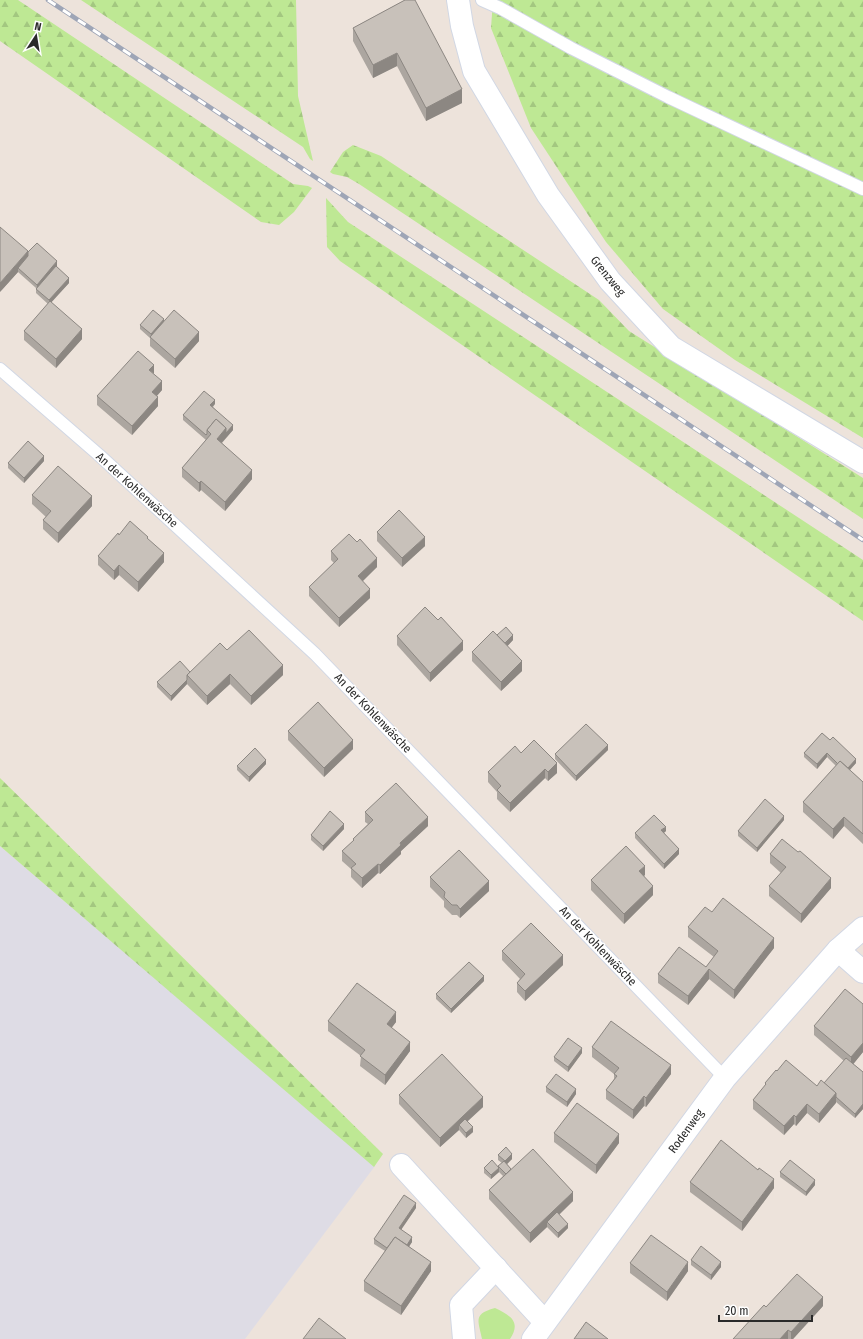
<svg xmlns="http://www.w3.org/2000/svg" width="863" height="1339" viewBox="0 0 863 1339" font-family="'Fira Sans Condensed',sans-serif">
	<defs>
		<pattern id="forest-firs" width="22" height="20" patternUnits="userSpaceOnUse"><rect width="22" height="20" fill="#bee894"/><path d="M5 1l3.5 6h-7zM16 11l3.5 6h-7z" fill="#a3c780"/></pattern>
	</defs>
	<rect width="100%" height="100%" fill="#ede3db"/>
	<!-- industrial -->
	<polygon fill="#dedce5" points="0,846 375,1166 245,1339 0,1339"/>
	<!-- grass -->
	<path fill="#bee894" d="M495 1308C509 1315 522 1321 510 1339H482C478 1320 473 1314 495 1308Z"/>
	<!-- forest -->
	<g fill="url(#forest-firs)">
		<polygon points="0,0 18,0 293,184 308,186 312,188 294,212 279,225 261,222 0,41"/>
		<polygon points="81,0 296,0 298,96 313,161 310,159 303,147"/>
		<polygon points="493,0 863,0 863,438 735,360 663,309 606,242 531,128 491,28"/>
		<polygon points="353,145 381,156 599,300 629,331 863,478 863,519 359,184 347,177 333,174 330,172 343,152"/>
		<polygon points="326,198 348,222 863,560 863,621 340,261 327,247"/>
		<polygon points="0,778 383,1154 374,1167 0,846"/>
	</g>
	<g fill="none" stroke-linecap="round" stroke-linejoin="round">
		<defs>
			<g id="service">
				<polyline points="482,0 500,8 571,48 668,97 863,189"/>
				<polyline points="0,369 99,455 315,654 725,1078"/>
			</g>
			<g id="minor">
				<polyline points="458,0 462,26 474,71 548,195 610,281 671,347 863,462"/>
				<polyline points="838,950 863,972"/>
				<polyline points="401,1165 545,1322"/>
				<polyline points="464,1339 461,1305 496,1268"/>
				<polyline points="533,1339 725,1078 838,950 863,928"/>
			</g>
		</defs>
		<!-- service casing -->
		<use href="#service" stroke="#d1d7e4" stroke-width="14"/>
		<!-- minor casing -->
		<use href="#minor" stroke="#d1d7e4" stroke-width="24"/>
		<!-- service -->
		<use href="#service" stroke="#fff" stroke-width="12"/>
		<!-- minor -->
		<use href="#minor" stroke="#fff" stroke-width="22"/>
		<defs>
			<polyline id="rail" points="48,0 863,540"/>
		</defs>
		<!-- rail casing -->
		<use href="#rail" stroke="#9ea5b6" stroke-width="4.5"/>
		<!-- rail -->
		<use href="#rail" stroke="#fff" stroke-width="3" stroke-dasharray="9" stroke-linecap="butt"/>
	</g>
	<!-- wall -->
	<g fill="#aca6a0">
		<polygon points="405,0 462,103 426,121 397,66 373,78 353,41 353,28"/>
		<polygon points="28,252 57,266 57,267 69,283 51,302 82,339 56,368 24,340 24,331 48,304 36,293 36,288 18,272 0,292"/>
		<polygon points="164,322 199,341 175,368 150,346 150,338 140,329 140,325"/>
		<polygon points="154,374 162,390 157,396 158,406 132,435 97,405 97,396"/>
		<polygon points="215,404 213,407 233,430 222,443 252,479 225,511 201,490 199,492 182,477 182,468 206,440 183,420 183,415"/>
		<polygon points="44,461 24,483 8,468 8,463"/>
		<polygon points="32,495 92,506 58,543 43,529 43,520 46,517 32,504"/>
		<polygon points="377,532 425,546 402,567 377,541"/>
		<polygon points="119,535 148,539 164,562 138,592 119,575 114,580 98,565 98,556"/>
		<polygon points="331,551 377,567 362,581 370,598 339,627 309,596 309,587 334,563 331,560"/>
		<polygon points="497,635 513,640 507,646 522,671 501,691 472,661 472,652"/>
		<polygon points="397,636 463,650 430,682 397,645"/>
		<polygon points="227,650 283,675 251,705 230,684 207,705 187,684 171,701 157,687 157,682 190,672"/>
		<polygon points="288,731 353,749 324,777 288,740"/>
		<polygon points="822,733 856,763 850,770 863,782 863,844 844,826 833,839 803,812 803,802 836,766 827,757 817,769 804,757 804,753"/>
		<polygon points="608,750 576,781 555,759 555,754"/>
		<polygon points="521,753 557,773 548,781 545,778 510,812 497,799 497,792 488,782 488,772"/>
		<polygon points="266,764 249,782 237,770 237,766"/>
		<polygon points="365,812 428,826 401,851 401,854 380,874 378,873 362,888 351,877 351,869 342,861 342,851 353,841 353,839 368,824 365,822"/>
		<polygon points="784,820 757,852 738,836 738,831"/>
		<polygon points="344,829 323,851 311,840 311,835"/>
		<polygon points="666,831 664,833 679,854 664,869 635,838 635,833"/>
		<polygon points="798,852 831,888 801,923 769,896 769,886 781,873 770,863 770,854"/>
		<polygon points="645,875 644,876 653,895 624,924 591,890 591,880"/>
		<polygon points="430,877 489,891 460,918 457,915 452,915 444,907 444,901 430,887"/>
		<polygon points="712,912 774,948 734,999 709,979 688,1005 658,983 658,974 706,967 714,957 688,937 688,927"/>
		<polygon points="502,951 563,965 525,1001 517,992 517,983 520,979 502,960"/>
		<polygon points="484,981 451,1013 436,999 436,994"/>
		<polygon points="863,1004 863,1052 853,1064 863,1072 863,1109 855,1118 836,1102 819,1123 807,1113 796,1126 794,1124 784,1135 753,1109 753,1100 765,1086 765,1083 777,1071 817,1086 824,1083 844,1061 814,1035 814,1026"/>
		<polygon points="328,1021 396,1022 391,1028 410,1051 385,1085 360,1066 361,1056 328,1031"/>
		<polygon points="592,1047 671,1074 646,1107 644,1106 633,1119 606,1099 606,1090 614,1079 614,1074 592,1057"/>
		<polygon points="582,1053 568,1072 554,1061 554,1057"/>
		<polygon points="546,1087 576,1094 567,1107 546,1092"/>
		<polygon points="399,1095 483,1107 467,1122 473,1132 466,1138 459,1130 440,1147 399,1104"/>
		<polygon points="554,1133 619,1143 596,1174 554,1142"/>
		<polygon points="498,1155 512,1159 507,1164 511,1169 573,1201 559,1215 568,1228 558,1238 547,1227 530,1243 489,1199 489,1190 503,1176 499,1172 491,1179 484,1173 484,1168 498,1167 502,1163 498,1160"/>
		<polygon points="780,1172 815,1185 806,1196 780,1177"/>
		<polygon points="690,1182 774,1188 742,1231 690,1192"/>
		<polygon points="416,1208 401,1229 412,1242 409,1246 431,1271 401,1315 364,1291 364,1281 385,1251 374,1244 374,1239"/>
		<polygon points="691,1260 721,1267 711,1280 691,1265"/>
		<polygon points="630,1263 688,1271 667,1301 630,1273"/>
		<polygon points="823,1306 793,1339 733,1339"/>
	</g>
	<!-- shaded-wall -->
	<g fill="#8c8782">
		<polygon points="397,53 397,66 373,78 373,65"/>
		<polygon points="462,89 462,103 426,121 426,108"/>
		<polygon points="28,251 28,261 18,268 18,272 0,292 0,283"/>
		<polygon points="57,261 57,266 37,289 37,285"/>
		<polygon points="69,278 69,283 49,305 49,300"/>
		<polygon points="164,319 164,324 151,337 151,334"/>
		<polygon points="82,329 82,339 56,368 56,359"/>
		<polygon points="199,332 199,341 175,368 175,359"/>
		<polygon points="154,365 154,374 149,370"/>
		<polygon points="162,381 162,390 152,401 152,392"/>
		<polygon points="158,397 158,406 132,435 132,426"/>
		<polygon points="215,400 215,404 210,409 210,405"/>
		<polygon points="233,425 233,430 217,448 217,439 226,428"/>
		<polygon points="44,456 44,461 24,483 24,478"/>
		<polygon points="252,470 252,479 225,511 225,502"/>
		<polygon points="201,481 201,490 199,492 199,483"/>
		<polygon points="92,496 92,506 58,543 58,533"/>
		<polygon points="425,537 425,546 402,567 402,558"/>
		<polygon points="164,553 164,562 138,592 138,582"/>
		<polygon points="377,558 377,567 358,586 358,576"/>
		<polygon points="119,565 119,575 114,580 114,571"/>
		<polygon points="370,589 370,598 339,627 339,618"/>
		<polygon points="513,635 513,640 503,651 503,646"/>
		<polygon points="463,641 463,650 430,682 430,673"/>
		<polygon points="522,661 522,671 501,691 501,682"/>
		<polygon points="283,665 283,675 251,705 251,696"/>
		<polygon points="230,674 230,684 207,705 207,696"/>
		<polygon points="187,680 187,684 171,701 171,696"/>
		<polygon points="353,740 353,749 324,777 324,768"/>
		<polygon points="608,745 608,750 576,781 576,776"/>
		<polygon points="827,753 827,757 817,769 817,764"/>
		<polygon points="856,759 856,763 845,775 845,770"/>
		<polygon points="266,760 266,764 249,782 249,777"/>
		<polygon points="557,763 557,773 548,781 548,772"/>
		<polygon points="545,769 545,778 510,812 510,803"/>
		<polygon points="784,816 784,820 757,852 757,848"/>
		<polygon points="428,817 428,826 401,851 401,854 380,874 380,865 400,843"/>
		<polygon points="844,817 844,826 833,839 833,829"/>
		<polygon points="344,824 344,829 323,851 323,846"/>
		<polygon points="666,827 666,831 661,835 661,830"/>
		<polygon points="679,849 679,854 664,869 664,864"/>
		<polygon points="378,864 378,873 362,888 362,878"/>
		<polygon points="645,866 645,875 639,880 639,871"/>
		<polygon points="831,878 831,888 801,923 801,914"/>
		<polygon points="489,881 489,891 460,918 460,909"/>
		<polygon points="653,886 653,895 624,924 624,914"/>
		<polygon points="774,938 774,948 734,999 734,990"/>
		<polygon points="563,955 563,965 525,1001 525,991"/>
		<polygon points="709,969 709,979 688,1005 688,996"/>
		<polygon points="484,976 484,981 451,1013 451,1009"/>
		<polygon points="396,1012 396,1022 387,1034 387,1024"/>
		<polygon points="410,1042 410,1051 385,1085 385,1075"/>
		<polygon points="863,1043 863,1052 851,1067 851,1057"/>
		<polygon points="582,1048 582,1053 568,1072 568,1067"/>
		<polygon points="671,1065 671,1074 646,1107 646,1098"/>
		<polygon points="576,1089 576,1094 567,1107 567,1102"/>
		<polygon points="836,1093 836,1103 819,1123 819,1114"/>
		<polygon points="644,1096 644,1106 633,1119 633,1110"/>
		<polygon points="483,1097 483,1107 461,1127 459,1125 459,1130 440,1147 440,1138"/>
		<polygon points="807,1104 807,1113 796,1126 796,1117"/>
		<polygon points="863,1104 863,1109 855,1118 855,1114"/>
		<polygon points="794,1115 794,1124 784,1135 784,1126"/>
		<polygon points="473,1127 473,1132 466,1138 466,1133"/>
		<polygon points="619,1134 619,1143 596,1174 596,1165"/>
		<polygon points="512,1154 512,1159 505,1166 505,1161"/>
		<polygon points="499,1168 499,1172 491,1179 491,1175"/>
		<polygon points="774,1179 774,1188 742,1231 742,1222"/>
		<polygon points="815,1180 815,1185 806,1196 806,1192"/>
		<polygon points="573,1192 573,1201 549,1224 547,1222 547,1227 530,1243 530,1233"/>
		<polygon points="416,1203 416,1208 399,1233 399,1228"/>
		<polygon points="568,1224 568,1228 558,1238 558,1233"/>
		<polygon points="412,1237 412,1242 405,1253 405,1248"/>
		<polygon points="431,1262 431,1271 401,1315 401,1306"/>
		<polygon points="688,1262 688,1271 667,1301 667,1292"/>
		<polygon points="721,1262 721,1267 711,1280 711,1275"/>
		<polygon points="823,1297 823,1306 793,1339 791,1339 791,1332"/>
		<polygon points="788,1330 788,1339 780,1339"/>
	</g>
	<!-- building -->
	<g fill="#c8c1ba" stroke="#8c8782">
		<polygon points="405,0 415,0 462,89 426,108 397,53 373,65 353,28"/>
		<polygon points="0,227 28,251 0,283"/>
		<polygon points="37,243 57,261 37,285 18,268 28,256 28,252"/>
		<polygon points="56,266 69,278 49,300 36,289"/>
		<polygon points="50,301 82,329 56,359 24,331"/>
		<polygon points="153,310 164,319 151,334 140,325"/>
		<polygon points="174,310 199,332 175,359 150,337"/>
		<polygon points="138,351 154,365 149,370 162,381 152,392 158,397 132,426 97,396"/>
		<polygon points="204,391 215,400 210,405 233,425 226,433 226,428 216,419 207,430 207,434 206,435 183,415"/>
		<polygon points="216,419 226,428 217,439 252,470 225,502 201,481 199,483 182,468 211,434 207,430"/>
		<polygon points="28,441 44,456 24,478 8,463"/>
		<polygon points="58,466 92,496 58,533 43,520 51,511 32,495"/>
		<polygon points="399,510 425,537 402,558 377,532"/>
		<polygon points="130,521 148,537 147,538 164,553 138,582 119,565 114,571 98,556 118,533 119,535"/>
		<polygon points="349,534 357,542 360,539 377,558 358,576 370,589 339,618 309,587 338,559 331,551"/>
		<polygon points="425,607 438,620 441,617 463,641 430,673 397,636"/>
		<polygon points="506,627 513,635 505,643 497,635"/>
		<polygon points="249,630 283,665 251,696 230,674 207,696 187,675 220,643 227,650"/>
		<polygon points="493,631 522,661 501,682 472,652"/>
		<polygon points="180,661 190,672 187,675 187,680 171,696 157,682"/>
		<polygon points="318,702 353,740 324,768 288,731"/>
		<polygon points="586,724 608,745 576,776 555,754"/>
		<polygon points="822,733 830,740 833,737 856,759 848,768 840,761 838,764 827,753 817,764 804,753"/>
		<polygon points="534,740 557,763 548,772 545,769 510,803 497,790 501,786 488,772 515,746 521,753"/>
		<polygon points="255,748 266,760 249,777 237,766"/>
		<polygon points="840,761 863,782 863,834 844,817 833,829 803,802"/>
		<polygon points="396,783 428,817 400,843 401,845 380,865 378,864 362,878 351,868 356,864 342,851 354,840 353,839 373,820 365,812"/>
		<polygon points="765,799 784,816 757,848 738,831"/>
		<polygon points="330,811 344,824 323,846 311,835"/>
		<polygon points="654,815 666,827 661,830 679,849 664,864 635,833"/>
		<polygon points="782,839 798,852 800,851 831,878 801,914 769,886 786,867 770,854"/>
		<polygon points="626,846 645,866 639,871 653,886 624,914 591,880"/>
		<polygon points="459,850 489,881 460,909 457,905 452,905 444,897 445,892 430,877"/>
		<polygon points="723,898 774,938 734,990 709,969 688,996 658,974 679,947 706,967 718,951 688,927 705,907 712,912"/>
		<polygon points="531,923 563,955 525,991 517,983 525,974 502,951"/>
		<polygon points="469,962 484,976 451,1009 436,994"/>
		<polygon points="357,983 396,1012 387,1024 410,1042 385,1075 360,1056 365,1050 328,1021"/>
		<polygon points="845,989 863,1004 863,1043 851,1057 814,1026"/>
		<polygon points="611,1021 671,1065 646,1098 644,1096 633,1110 606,1090 617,1076 614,1074 619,1068 592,1047"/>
		<polygon points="568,1038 582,1048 568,1067 554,1057"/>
		<polygon points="442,1054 483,1097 440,1138 399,1095"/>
		<polygon points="846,1058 863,1072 863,1104 855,1114 836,1097 836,1093 824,1083"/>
		<polygon points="786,1060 817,1086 821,1080 836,1093 819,1114 807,1104 796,1117 794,1115 784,1126 753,1100 766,1084 765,1083 776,1070 777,1071"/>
		<polygon points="556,1074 576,1089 567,1102 546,1087"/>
		<polygon points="577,1103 619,1134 596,1165 554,1133"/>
		<polygon points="465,1119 473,1127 466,1133 459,1125"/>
		<polygon points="721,1140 758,1170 759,1168 774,1179 742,1222 690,1182"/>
		<polygon points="506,1147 512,1154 505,1161 498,1155"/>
		<polygon points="533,1149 573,1192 530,1233 489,1190"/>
		<polygon points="492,1160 499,1168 491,1175 484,1168"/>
		<polygon points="790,1160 815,1180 806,1192 780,1172"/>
		<polygon points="504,1161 511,1169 506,1174 498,1166"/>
		<polygon points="404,1195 416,1203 399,1228 412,1237 407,1245 395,1237 387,1248 374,1239"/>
		<polygon points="557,1212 568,1224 558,1233 547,1222"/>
		<polygon points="651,1235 688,1262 667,1292 630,1263"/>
		<polygon points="395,1237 431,1262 401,1306 364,1281"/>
		<polygon points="701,1246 721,1262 711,1275 691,1260"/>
		<polygon points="797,1274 823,1297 791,1332 788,1330 780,1339 733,1339 764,1305 766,1307"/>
		<polygon points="319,1318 346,1339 303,1339"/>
		<polygon points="586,1322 608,1339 574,1339"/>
	</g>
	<g text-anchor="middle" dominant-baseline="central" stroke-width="3" stroke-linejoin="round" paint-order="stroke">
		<!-- street labels -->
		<g font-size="12" fill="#2a2a2a" stroke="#fff">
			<text transform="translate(608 276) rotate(51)">Grenzweg</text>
			<text transform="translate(137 490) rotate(42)">An der Kohlenwäsche</text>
			<text transform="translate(373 713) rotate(46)">An der Kohlenwäsche</text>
			<text transform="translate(598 946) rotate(46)">An der Kohlenwäsche</text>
			<text transform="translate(686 1131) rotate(-54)">Rodenweg</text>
		</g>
	</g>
	<!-- north arrow -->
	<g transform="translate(36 36) rotate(12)" stroke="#ffffff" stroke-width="3" paint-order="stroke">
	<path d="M0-3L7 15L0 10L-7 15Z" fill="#2a2a2a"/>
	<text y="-6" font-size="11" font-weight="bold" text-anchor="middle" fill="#2a2a2a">N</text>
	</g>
	<!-- scale -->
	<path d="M719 1315v6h93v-6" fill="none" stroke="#2a2a2a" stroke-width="2"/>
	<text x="725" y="1315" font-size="12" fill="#2a2a2a" stroke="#ffffff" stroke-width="3" paint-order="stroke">20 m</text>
</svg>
